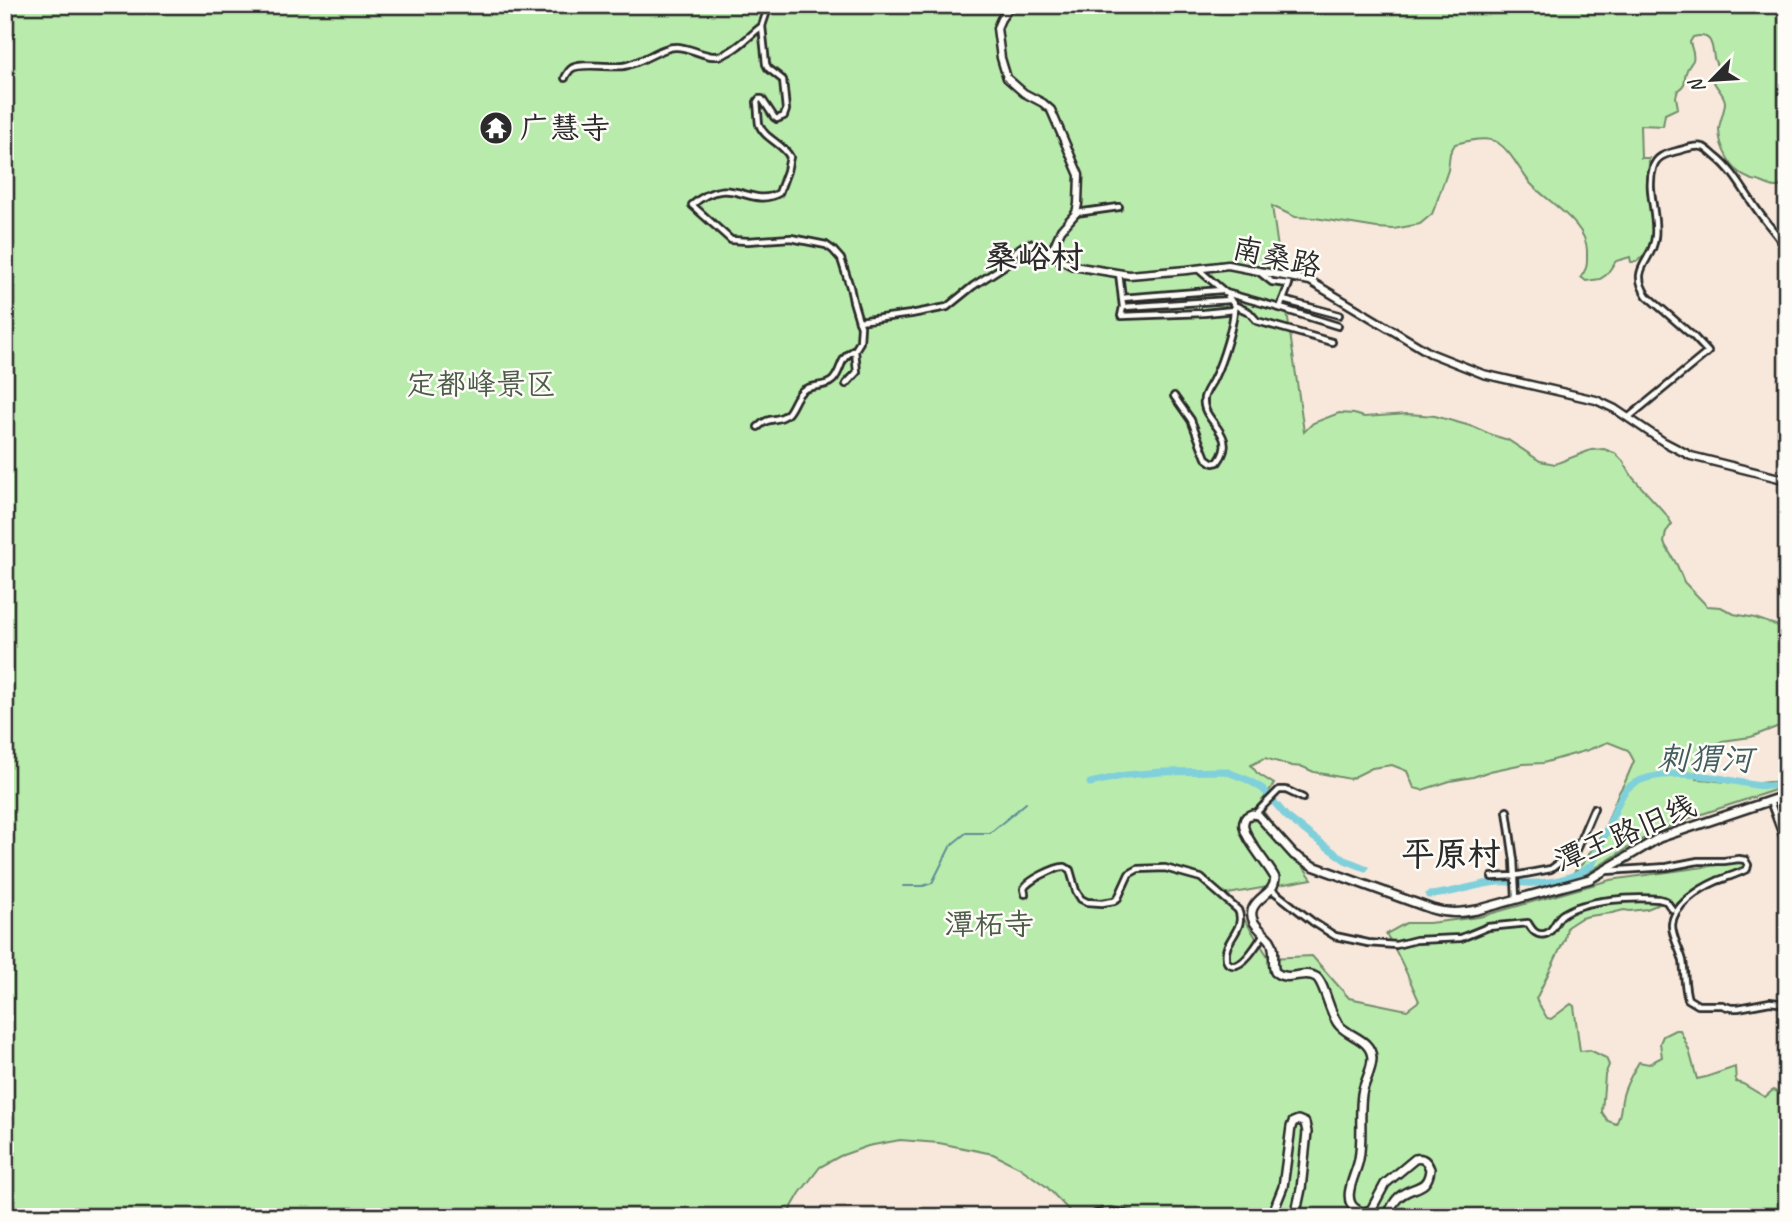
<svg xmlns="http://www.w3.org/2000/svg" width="1792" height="1222" viewBox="0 0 1792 1222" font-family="Caveat,'LXGW WenKai TC',sans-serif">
	<rect width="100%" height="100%" fill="#f7e8db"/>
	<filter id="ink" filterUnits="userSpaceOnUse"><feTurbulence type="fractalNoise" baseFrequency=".0143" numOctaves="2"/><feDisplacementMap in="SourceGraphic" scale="14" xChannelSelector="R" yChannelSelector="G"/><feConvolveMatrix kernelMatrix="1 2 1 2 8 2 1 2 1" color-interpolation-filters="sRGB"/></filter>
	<g filter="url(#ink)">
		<!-- green -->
		<path fill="#b9ecac" stroke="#728c6c" stroke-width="2" d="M5 5H1787V184C1776 190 1771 186 1761 182 1757 180 1753 181 1750 179 1732 173 1719 147 1719 129 1720 120 1725 110 1725 102 1724 92 1714 87 1712 77L1723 75C1719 70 1716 65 1714 58 1712 45 1712 32 1693 37L1690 42C1691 48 1695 54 1693 60 1693 61 1687 68 1687 70 1682 79 1689 83 1678 90L1676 97 1678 108 1665 114 1663 126 1640 125 1641 158H1649C1649 167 1648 176 1648 186 1649 218 1668 237 1636 262H1631L1630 257 1616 261 1606 275 1600 279 1586 281 1581 277C1588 266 1587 265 1587 252 1588 224 1549 203 1531 184 1519 170 1512 152 1497 142 1487 136 1466 141 1455 144L1450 153 1448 170 1436 204 1432 214 1420 224 1394 229 1377 228 1315 218 1295 217 1272 206 1304 432 1313 423 1339 413 1354 414 1364 417 1408 414 1435 416 1474 427 1492 435 1508 440 1540 461 1555 464 1591 450 1604 449 1615 453 1623 461 1633 478 1665 513 1672 524 1666 532 1664 543 1677 565 1684 582 1707 606 1721 607 1734 614 1755 618 1787 629V723L1751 737 1722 741 1712 747 1698 764 1696 779C1713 779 1730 784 1747 784 1760 784 1774 779 1787 783V786L1681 821 1639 841 1581 877H1576L1574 872 1584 862 1604 830 1618 794 1625 782 1634 761 1628 750 1608 742 1588 750 1543 763 1523 764 1490 771 1473 777 1450 781 1422 790 1414 788 1407 771 1392 765 1372 768 1350 779 1314 772 1303 767 1292 766 1265 758 1251 765 1257 773 1274 784 1259 805 1312 879 1228 894 1269 958 1312 956 1349 998 1407 1010 1419 1001C1408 977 1400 955 1386 934L1406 923H1429L1479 917 1610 880 1740 862 1746 865 1743 868 1698 890 1676 904H1659L1647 909 1630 911 1624 910 1612 913 1589 916 1581 918 1567 927 1565 939 1536 999 1547 1018 1551 1019 1571 1004 1574 1006 1580 1051 1590 1050 1606 1058 1609 1065 1605 1075 1602 1112 1608 1121 1616 1124C1622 1113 1620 1106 1623 1095 1626 1083 1633 1072 1639 1062L1649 1064 1662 1057 1660 1043 1663 1036 1675 1030H1680L1689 1050 1697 1079 1706 1077 1735 1067 1736 1082 1743 1084 1765 1097 1773 1090 1777 1092 1787 1101V1217H1075L1047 1187 1019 1167 993 1154 939 1143 900 1140 868 1146 840 1156 820 1167 800 1193 789 1212 790 1217H5Z"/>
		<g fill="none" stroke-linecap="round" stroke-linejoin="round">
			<!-- stream -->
			<polyline stroke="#5e8e95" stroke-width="2" points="903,886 923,886 932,883 951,845 966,833 990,833 1026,803"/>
			<!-- river -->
			<g stroke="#80d0db" stroke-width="7">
				<polyline points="1090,783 1126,775 1161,772 1225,771 1248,780 1263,789 1286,816 1313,837 1345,860 1365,868"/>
				<path d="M1429 895C1453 894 1475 884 1498 882 1507 881 1516 883 1525 883 1548 884 1574 879 1592 865 1598 851 1604 838 1609 825 1614 813 1618 801 1625 791 1644 768 1698 774 1724 779 1744 783 1762 789 1783 784"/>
			</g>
			<defs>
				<g id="minor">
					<polyline points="762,26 768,8 767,5"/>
					<path d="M565 78C565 77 570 69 571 69 579 62 611 68 624 66 642 63 661 47 675 47 690 46 707 60 722 55 737 50 750 35 762 26L766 64 768 68 783 80 786 110 784 116 777 119 774 117 762 99H759L757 102C758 109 758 117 759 124 764 139 783 143 790 157L787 171 779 193C749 210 731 171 692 205L731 240 748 241 791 238 826 245 833 250 841 259 850 287 853 301 859 321 911 314 947 307 973 286 1007 264 1017 250 1024 245 1031 243 1051 253"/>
					<polyline points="1076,213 1119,207"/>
					<polyline points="1119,273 1123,307 1121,316 1204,313 1234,310"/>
					<polyline points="1226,293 1280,308 1289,284 1272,282 1258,271"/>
					<polyline points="1122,298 1222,290"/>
					<polyline points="1283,300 1339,315"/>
					<polyline points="1234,305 1249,312 1257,321 1332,342"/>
					<polyline points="1124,307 1230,300"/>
					<polyline points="1280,308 1338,326"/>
					<polyline points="846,384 857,372 855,350 860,342 861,326 859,321"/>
					<path d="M1174 396 1191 420 1206 458 1213 463 1218 462C1240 433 1200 422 1204 398 1206 390 1211 385 1214 378 1222 362 1235 322 1234 305L1226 293 1198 269"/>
					<path d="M1629 417 1708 352 1694 337 1647 296C1628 268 1653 262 1655 237 1658 215 1646 190 1653 168 1656 156 1666 154 1677 151 1685 149 1695 145 1703 147 1708 149 1711 153 1716 157 1734 171 1744 192 1758 211 1767 224 1779 236 1787 250"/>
					<path d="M758 427C770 415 777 423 787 414 793 408 795 397 802 391 810 384 825 388 833 380 843 369 838 358 855 350"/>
					<polyline points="1770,801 1787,847"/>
					<polyline points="1507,811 1514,860 1516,898"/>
					<polyline points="1256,813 1279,790 1286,790 1303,798"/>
					<path d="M1606 871 1667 867 1698 861H1724L1739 859 1745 860 1748 865 1747 869C1738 874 1727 877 1717 881 1701 888 1673 905 1672 925 1672 937 1680 949 1683 961 1685 974 1684 987 1688 999L1698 1005H1722L1731 1008H1738L1770 1002 1787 1004"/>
					<polyline points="1492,877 1514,876 1551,869 1576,850 1594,808"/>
					<path d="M1272 890 1313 922 1335 936 1368 943 1396 945 1416 940 1461 938 1488 927 1528 923C1532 930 1536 936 1545 934 1554 932 1555 919 1563 914 1585 899 1633 897 1659 899L1666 901 1672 909"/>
					<path d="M1025 894C1025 892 1024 890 1024 889 1026 881 1057 866 1065 867 1067 868 1069 869 1070 870L1076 891 1081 899 1087 902 1102 903 1114 901 1118 898 1129 874 1138 869 1165 868 1201 878 1238 910C1247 929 1223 940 1226 958 1226 962 1228 964 1232 965 1243 968 1258 943 1263 935"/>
				</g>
				<g id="tertiary">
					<polyline points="1011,5 1001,19 997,28 1001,58 1007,78 1024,93 1043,103 1051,110 1079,175 1078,204 1076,213 1061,230 1051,253 1059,259 1073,266 1129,275 1187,270 1228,265 1310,281 1430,353 1483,374 1596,400 1615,409 1664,442 1691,456 1787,480"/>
					<path d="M1089 1217C1108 1209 1114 1211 1133 1217"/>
				</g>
				<g id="secondary">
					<polyline points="1271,1217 1283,1187 1291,1127 1293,1122 1298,1120 1305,1123 1307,1132 1301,1189 1295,1217"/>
					<path d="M1387 1217C1390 1210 1393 1202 1399 1197 1412 1185 1428 1192 1430 1169 1427 1161 1423 1157 1415 1159L1385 1184 1371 1210C1365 1212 1361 1213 1356 1209 1340 1199 1357 1173 1359 1159 1363 1138 1359 1116 1362 1094 1364 1082 1372 1071 1372 1058 1371 1039 1349 1037 1339 1025 1329 1014 1325 983 1316 977 1303 969 1289 983 1275 972 1271 962 1277 950 1270 940 1263 931 1247 922 1253 908 1259 895 1274 894 1275 878 1269 865 1240 834 1244 822 1245 816 1248 816 1252 814L1258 815 1294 855 1313 866 1432 909C1448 914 1461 913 1477 910L1590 879 1659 838 1787 795"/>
				</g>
			</defs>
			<!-- minor casing -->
			<use href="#minor" stroke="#2b2b2b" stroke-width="10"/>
			<!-- tertiary casing -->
			<use href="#tertiary" stroke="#2b2b2b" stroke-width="11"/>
			<!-- secondary casing -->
			<use href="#secondary" stroke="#2b2b2b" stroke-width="12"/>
			<!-- minor -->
			<use href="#minor" stroke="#fdfcf7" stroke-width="4.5"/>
			<!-- tertiary -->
			<use href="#tertiary" stroke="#fdfcf7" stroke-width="6"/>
			<!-- secondary -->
			<use href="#secondary" stroke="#fdfcf7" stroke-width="7"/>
		</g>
	</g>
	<!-- icons -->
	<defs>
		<symbol id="temple-disc" viewBox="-11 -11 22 22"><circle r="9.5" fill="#2b2b2b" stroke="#fdfcf7"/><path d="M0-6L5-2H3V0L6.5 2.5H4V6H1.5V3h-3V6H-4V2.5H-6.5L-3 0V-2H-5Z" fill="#fff"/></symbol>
	</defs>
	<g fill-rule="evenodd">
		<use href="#temple-disc" x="477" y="109" width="38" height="38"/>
	</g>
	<g text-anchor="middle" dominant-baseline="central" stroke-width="5" stroke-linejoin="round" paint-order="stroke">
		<!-- poi labels -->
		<g font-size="30" fill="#2b2b2b" stroke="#fdfcf7" text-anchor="start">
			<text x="520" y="128">广慧寺</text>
		</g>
		<!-- street labels -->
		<g font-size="30" fill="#2b2b2b" stroke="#fdfcf7">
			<text transform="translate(1277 257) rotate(13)">南桑路</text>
			<text transform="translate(1625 833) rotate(-23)">潭王路旧线</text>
		</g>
		<!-- park labels -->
		<g font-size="30" fill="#4e5b4b" stroke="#fdfcf7">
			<text x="481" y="384">定都峰景区</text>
			<text x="989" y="924">潭柘寺</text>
		</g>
		<!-- water labels -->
		<g font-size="32" font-style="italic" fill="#445d60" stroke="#fdfcf7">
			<text transform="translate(1705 759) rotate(1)">刺猬河</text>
		</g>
		<!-- quarter labels -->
		<g font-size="33" font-weight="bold" fill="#2b2b2b" stroke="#fdfcf7">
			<text x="1034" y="257">桑峪村</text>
			<text x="1451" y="854">平原村</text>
		</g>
	</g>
	<!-- margin -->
	<rect width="1792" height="1222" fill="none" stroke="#fdfcf7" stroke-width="28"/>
	<rect x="14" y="14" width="1764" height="1194" fill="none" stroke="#2b2b2b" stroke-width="2.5" filter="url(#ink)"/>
	<!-- north arrow -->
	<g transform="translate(1712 80) rotate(245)" stroke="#fdfcf7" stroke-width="5" paint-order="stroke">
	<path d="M0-5L12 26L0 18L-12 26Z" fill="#2b2b2b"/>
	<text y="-10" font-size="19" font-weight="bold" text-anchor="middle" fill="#2b2b2b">N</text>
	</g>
</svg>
